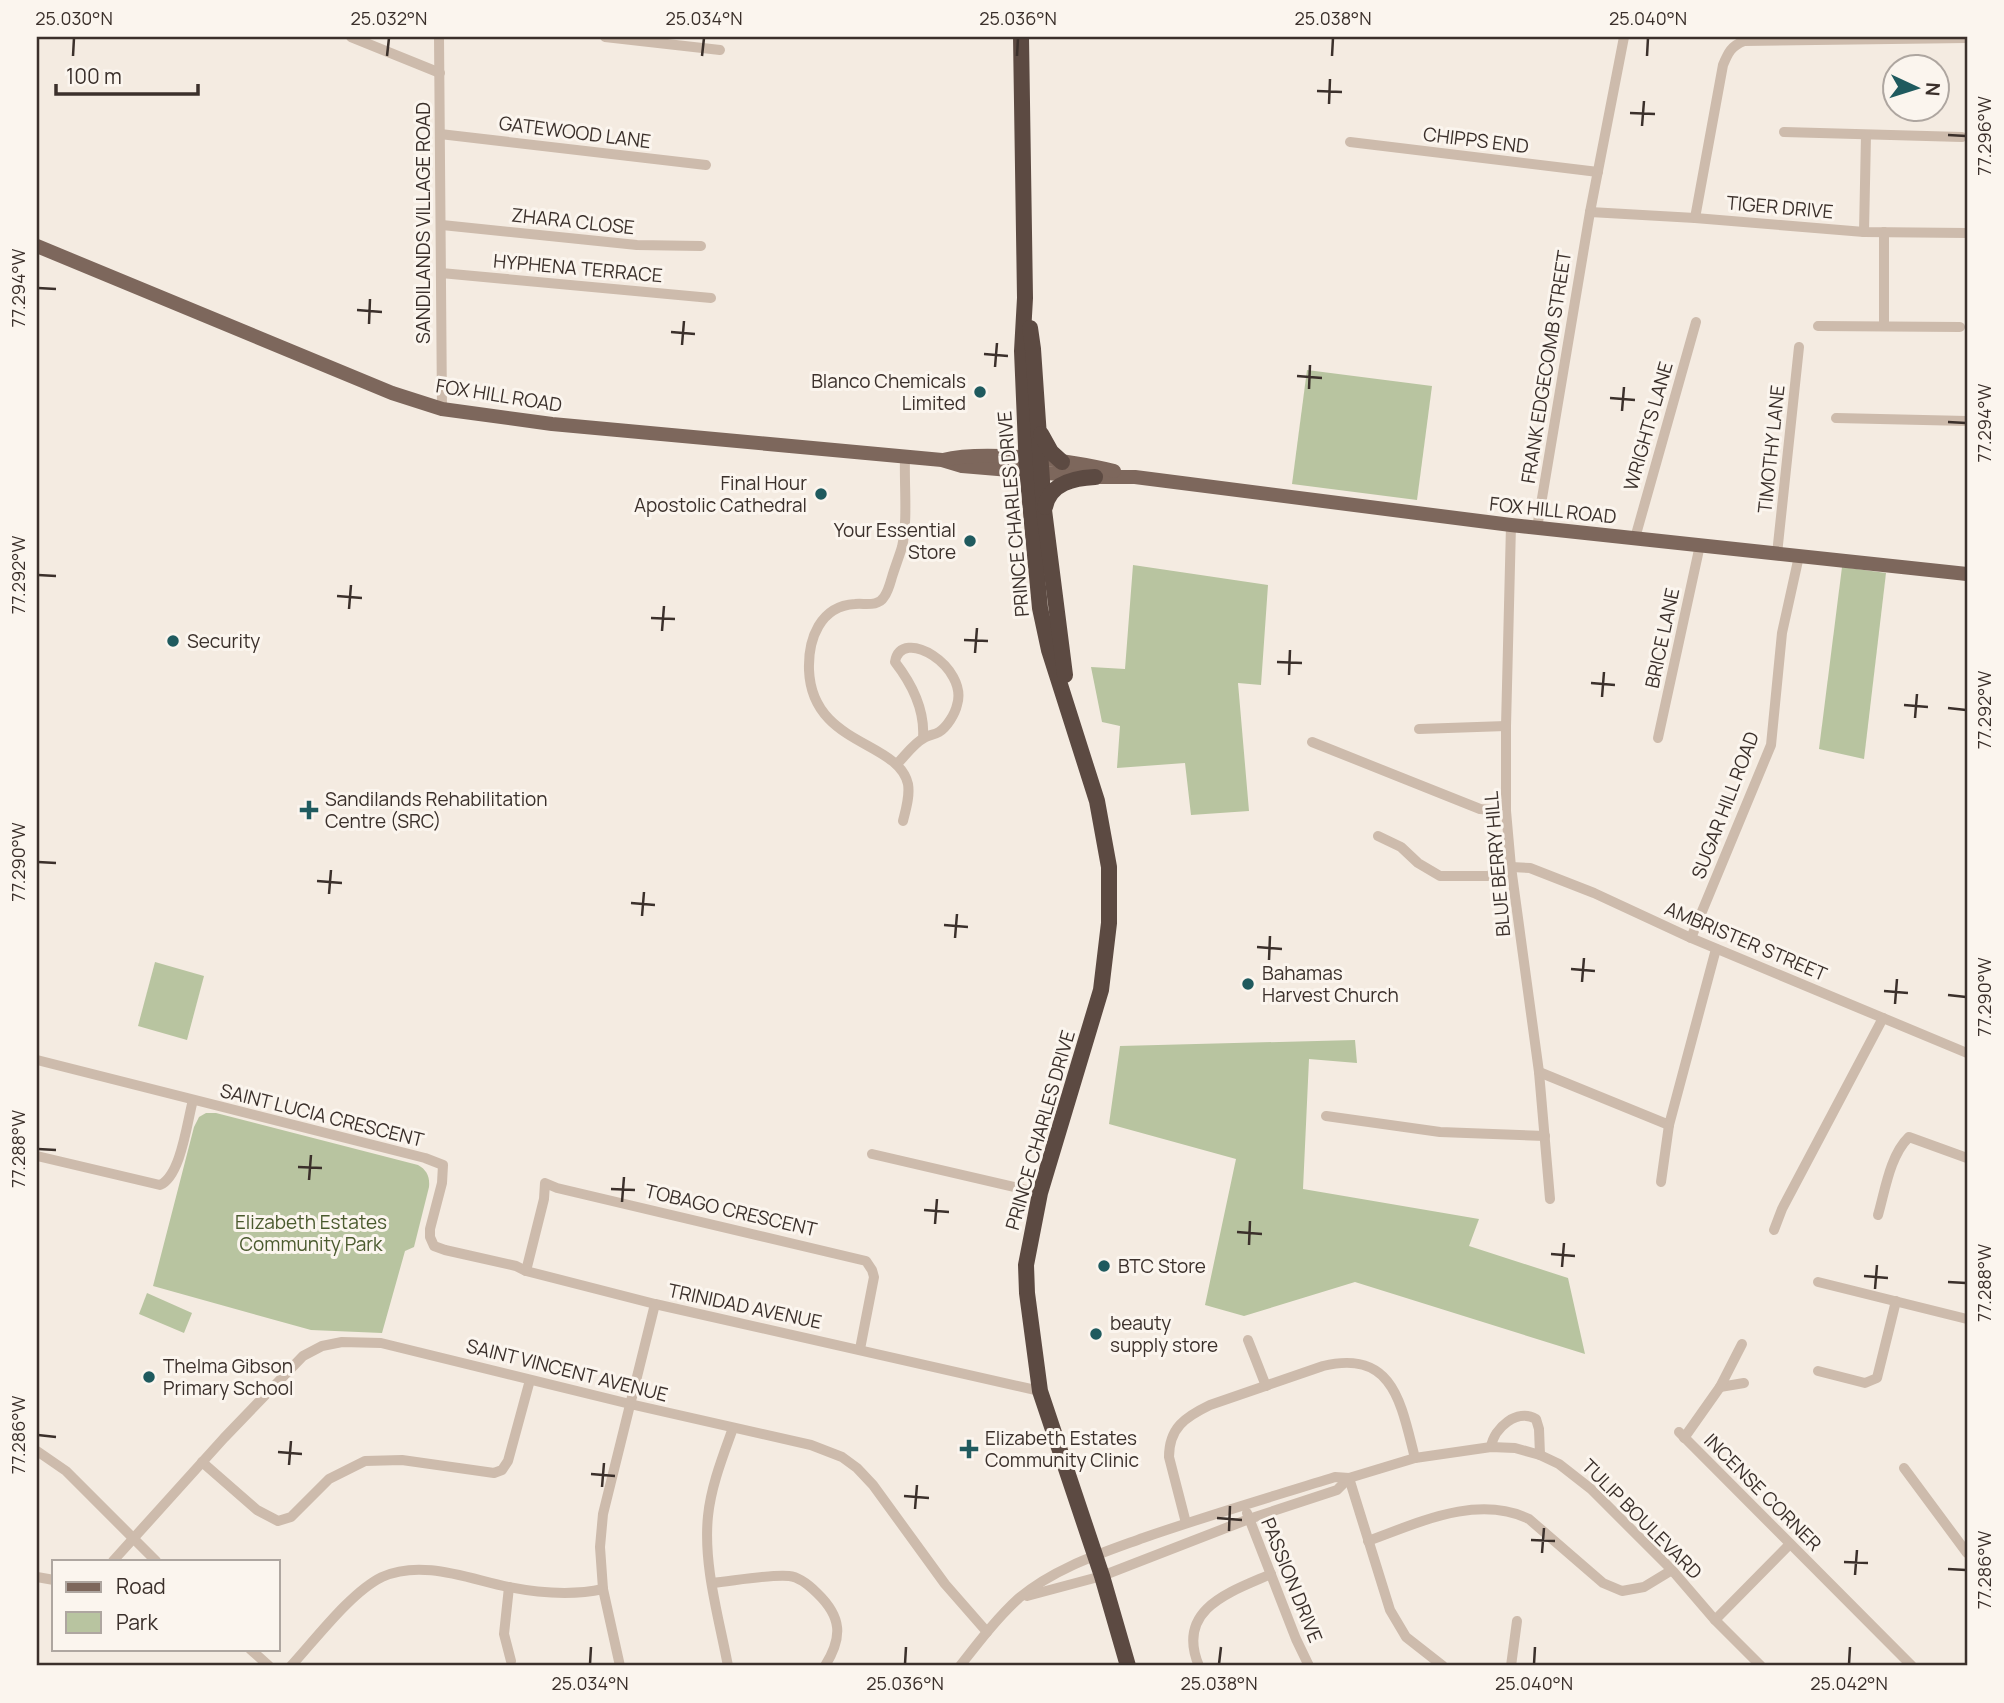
<svg xmlns="http://www.w3.org/2000/svg" width="2004" height="1703" viewBox="0 0 2004 1703" font-family="Manrope,sans-serif">
	<rect width="100%" height="100%" fill="#f4ebe1"/>
	<!-- green -->
	<g fill="#b8c4a0">
		<polygon points="1307,370 1432,386 1417,500 1292,484"/>
		<polygon points="1133,565 1268,585 1261,685 1238,683 1249,811 1191,815 1185,763 1117,768 1120,726 1102,722 1091,667 1125,669"/>
		<polygon points="1842,567 1886,573 1864,759 1819,749"/>
		<polygon points="155,962 204,976 187,1040 138,1026"/>
		<polygon points="1355,1040 1357,1063 1309,1059 1303,1189 1479,1219 1469,1246 1568,1278 1585,1354 1355,1282 1244,1316 1205,1305 1236,1159 1109,1124 1120,1046"/>
		<path d="M206 1113H216L418 1165C427 1170 430 1177 429 1187L414 1247 405 1251 382 1333 311 1330 153 1286 194 1127 199 1117Z"/>
		<polygon points="147,1293 192,1313 184,1333 139,1314"/>
	</g>
	<g fill="none" stroke-linecap="round" stroke-linejoin="round">
		<!-- minor -->
		<g stroke="#cdbbac" stroke-width="10">
			<polyline points="351,37 440,73"/>
			<polyline points="439,37 442,409"/>
			<polyline points="605,37 720,50"/>
			<polyline points="1784,132 1962,137"/>
			<polyline points="440,134 706,165"/>
			<polyline points="1350,142 1598,172"/>
			<polyline points="1590,212 1695,218 1864,232 1967,233"/>
			<path d="M1695 218 1723 65C1728 53 1731 46 1744 41L1967 38"/>
			<polyline points="442,225 637,245 701,246"/>
			<polyline points="1864,232 1866,135"/>
			<polyline points="441,273 711,298"/>
			<polyline points="1818,326 1960,327"/>
			<polyline points="1884,326 1884,232"/>
			<polyline points="1836,418 1967,421"/>
			<polyline points="1511,525 1506,726 1506,811 1511,867 1539,1072 1550,1199"/>
			<polyline points="1537,528 1590,212 1624,37"/>
			<polyline points="1635,538 1696,322"/>
			<polyline points="1777,554 1799,347"/>
			<polyline points="1419,729 1506,726"/>
			<polyline points="1658,738 1700,545"/>
			<polyline points="1312,742 1480,809 1506,811"/>
			<path d="M897 764C905 756 914 743 924 738 928 735 934 735 939 732 947 727 955 714 957 705 969 667 901 625 895 662 912 684 925 711 923 738"/>
			<path d="M903 821C906 809 910 796 908 784 898 740 812 746 809 670 808 639 820 606 855 604 865 603 878 607 884 597 888 592 890 584 892 577 895 567 899 557 902 547 908 521 904 485 905 457"/>
			<polyline points="1378,836 1401,847 1418,863 1440,876 1488,876 1511,867 1530,868 1594,893 1691,938 1967,1053"/>
			<polyline points="1691,938 1771,745 1782,633 1799,556"/>
			<polyline points="37,1060 425,1158 443,1165 442,1183 430,1229 430,1237 434,1246 445,1250 516,1266 526,1271 655,1304 1040,1391"/>
			<polyline points="1539,1072 1669,1125 1716,949"/>
			<polyline points="1326,1116 1440,1132 1545,1136"/>
			<polyline points="872,1154 1040,1193"/>
			<path d="M37 1156 160 1185C181 1176 187 1122 193 1100"/>
			<polyline points="1661,1182 1669,1125"/>
			<path d="M1878 1215C1885 1191 1890 1155 1909 1137L1967 1158"/>
			<polyline points="1774,1230 1782,1209 1883,1018"/>
			<polyline points="526,1271 544,1199 545,1183 557,1188 866,1261 872,1270 874,1277 860,1349"/>
			<polyline points="1818,1282 1967,1319"/>
			<polyline points="1248,1340 1266,1386"/>
			<polyline points="1818,1371 1865,1383 1877,1378 1896,1301"/>
			<polyline points="1720,1387 1744,1383"/>
			<polyline points="1679,1432 1912,1666"/>
			<polyline points="1684,1438 1720,1387 1742,1344"/>
			<path d="M1491 1447C1494 1428 1517 1408 1536 1419L1539 1429 1540 1455"/>
			<polyline points="37,1451 66,1471 156,1561"/>
			<polyline points="202,1462 257,1510 278,1521 291,1517 329,1479 365,1461 402,1460 494,1473 502,1470 508,1461 530,1380"/>
			<polyline points="1904,1468 1967,1553"/>
			<polyline points="1349,1478 1390,1610 1406,1637 1443,1666"/>
			<polyline points="1247,1513 1296,1639 1309,1666"/>
			<path d="M1186 1523 1169 1457C1169 1428 1185 1417 1210 1405L1323 1366C1394 1349 1401 1404 1415 1458"/>
			<path d="M1368 1541C1418 1523 1477 1494 1529 1519L1603 1583 1622 1591 1644 1587 1672 1570"/>
			<polyline points="113,1561 224,1438 303,1356 322,1346 342,1342 381,1343 630,1404 811,1445 842,1457 857,1468 873,1485 945,1584 987,1632"/>
			<polyline points="37,1577 54,1580"/>
			<path d="M712 1583C733 1581 770 1574 789 1576 800 1577 810 1586 817 1593 842 1617 843 1637 825 1666"/>
			<polyline points="509,1587 504,1634 511,1661"/>
			<polyline points="1027,1596 1102,1576 1249,1519 1337,1490 1349,1478"/>
			<polyline points="1715,1620 1790,1544"/>
			<polyline points="250,1649 269,1666"/>
			<path d="M291 1666C315 1640 351 1592 382 1577 422 1559 469 1579 508 1587 539 1593 572 1596 603 1589"/>
			<polyline points="620,1666 603,1589 600,1547 603,1514 655,1304"/>
			<path d="M728 1666C719 1618 703 1565 708 1516 711 1486 723 1456 733 1428"/>
			<path d="M960 1666C978 1643 997 1618 1019 1598 1055 1568 1099 1554 1143 1538 1206 1516 1271 1497 1335 1477L1349 1478 1415 1458 1491 1447 1515 1448 1540 1455 1559 1464 1591 1489 1672 1570 1715 1620 1761 1666"/>
			<path d="M1199 1666C1175 1609 1230 1592 1271 1574"/>
			<polyline points="1511,1666 1517,1621"/>
		</g>
		<!-- major -->
		<g stroke="#7d675c" stroke-width="14">
			<polyline points="37,246 392,393 442,409 552,424 942,460 962,466 1095,477 1135,477 1511,525 1967,574"/>
			<path d="M943 460C984 450 1072 460 1114 471"/>
		</g>
		<!-- highway -->
		<g stroke="#5c4a42" stroke-width="16">
			<polyline points="1021,37 1025,298 1022,351 1027,470 1040,608 1049,650 1097,801 1109,867 1109,923 1101,990 1040,1193 1026,1265 1027,1293 1040,1391 1102,1576 1128,1666"/>
			<polyline points="1030,328 1033,349 1044,510 1065,675"/>
			<polyline points="1041,434 1051,452 1062,462"/>
			<path d="M1045 507C1050 483 1074 478 1095 477"/>
		</g>
	</g>
	<!-- ticks -->
	<path fill="none" stroke="#3b302b" stroke-width="2.5" d="M73 56 74 38M387 56 389 38M702 56 704 38M1017 56 1018 38M1332 56 1333 38M1647 56 1648 38M1317 91 1342 92M1329 104 1330 79M1630 113 1655 114M1642 126 1644 101M1948 135 1966 136M38 288 56 289M357 310 382 312M369 324 370 299M671 332 695 334M682 345 684 321M984 354 1008 356M995 367 997 343M1297 376 1322 378M1309 389 1310 365M1610 398 1635 400M1622 411 1624 387M1948 422 1966 423M38 575 56 576M337 596 362 598M349 609 351 585M651 618 675 619M662 631 664 606M964 640 988 641M975 653 977 628M1277 662 1302 663M1289 675 1290 650M1591 683 1615 685M1602 697 1604 672M1904 705 1928 707M1948 708 1966 710M1915 718 1917 694M38 862 56 863M317 881 342 883M329 894 331 870M631 903 655 905M642 916 644 892M944 925 968 927M955 938 957 914M1257 947 1282 949M1269 960 1270 936M1571 969 1595 971M1582 982 1584 958M1884 991 1908 993M1948 995 1966 997M1895 1004 1897 979M38 1149 56 1150M298 1167 322 1168M309 1180 311 1155M611 1189 635 1190M622 1202 624 1177M924 1210 949 1212M935 1224 937 1199M1237 1232 1262 1234M1249 1245 1250 1221M1551 1254 1575 1256M1562 1267 1564 1243M1864 1276 1888 1278M1948 1282 1966 1283M1875 1289 1877 1265M38 1435 56 1437M278 1452 302 1454M289 1465 291 1441M591 1474 615 1476M602 1487 604 1463M904 1496 929 1498M915 1509 917 1485M1217 1518 1242 1520M1229 1531 1230 1506M1531 1540 1555 1541M1542 1553 1544 1528M1844 1562 1868 1563M1948 1569 1966 1570M1855 1575 1857 1550M590 1664 591 1647M905 1664 906 1647M1219 1664 1221 1647M1534 1664 1535 1647M1849 1664 1850 1647"/>
	<!-- markers -->
	<g fill="#1f5a5e" stroke="#fbf5ee" stroke-width="2.5">
		<circle cx="980" cy="392" r="7"/>
		<circle cx="821" cy="494" r="7"/>
		<circle cx="970" cy="541" r="7"/>
		<circle cx="173" cy="641" r="7"/>
		<path d="M305.5 799.5h7v7h7v7h-7v7h-7v-7h-7v-7h7z"/>
		<circle cx="1248" cy="984" r="7"/>
		<circle cx="1104" cy="1266" r="7"/>
		<circle cx="1096" cy="1334" r="7"/>
		<circle cx="149" cy="1377" r="7"/>
		<path d="M965.5 1438.5h7v7h7v7h-7v7h-7v-7h-7v-7h7z"/>
	</g>
	<g text-anchor="middle" dominant-baseline="central" stroke-width="6" stroke-linejoin="round" paint-order="stroke">
		<!-- street labels -->
		<g font-size="19" fill="#3b302b" stroke="#fbf5ee">
			<text transform="translate(575 132) rotate(7)">GATEWOOD LANE</text>
			<text transform="translate(1476 140) rotate(7)">CHIPPS END</text>
			<text transform="translate(1780 207) rotate(5)">TIGER DRIVE</text>
			<text transform="translate(573 221) rotate(6)">ZHARA CLOSE</text>
			<text transform="translate(423 223) rotate(-90)">SANDILANDS VILLAGE ROAD</text>
			<text transform="translate(578 268) rotate(5)">HYPHENA TERRACE</text>
			<text transform="translate(1546 367) rotate(-81)">FRANK EDGECOMB STREET</text>
			<text transform="translate(499 395) rotate(9)">FOX HILL ROAD</text>
			<text transform="translate(1648 426) rotate(-74)">WRIGHTS LANE</text>
			<text transform="translate(1771 449) rotate(-84)">TIMOTHY LANE</text>
			<text transform="translate(1553 510) rotate(6)">FOX HILL ROAD</text>
			<text transform="translate(1013 514) rotate(-95)">PRINCE CHARLES DRIVE</text>
			<text transform="translate(1662 638) rotate(-78)">BRICE LANE</text>
			<text transform="translate(1725 805) rotate(-69)">SUGAR HILL ROAD</text>
			<text transform="translate(1497 864) rotate(-95)">BLUE BERRY HILL</text>
			<text transform="translate(1746 941) rotate(23)">AMBRISTER STREET</text>
			<text transform="translate(322 1115) rotate(14)">SAINT LUCIA CRESCENT</text>
			<text transform="translate(1040 1130) rotate(-74)">PRINCE CHARLES DRIVE</text>
			<text transform="translate(731 1210) rotate(13)">TOBAGO CRESCENT</text>
			<text transform="translate(745 1306) rotate(12)">TRINIDAD AVENUE</text>
			<text transform="translate(567 1370) rotate(14)">SAINT VINCENT AVENUE</text>
			<text transform="translate(1763 1492) rotate(45)">INCENSE CORNER</text>
			<text transform="translate(1642 1519) rotate(45)">TULIP BOULEVARD</text>
			<text transform="translate(1292 1580) rotate(68)">PASSION DRIVE</text>
		</g>
		<!-- poi labels -->
		<g font-size="19" fill="#3b302b" stroke="#fbf5ee" text-anchor="start">
			<text x="966" y="381" text-anchor="end">Blanco Chemicals<tspan x="966" dy="22">Limited</tspan></text>
			<text x="807" y="483" text-anchor="end">Final Hour<tspan x="807" dy="22">Apostolic Cathedral</tspan></text>
			<text x="956" y="530" text-anchor="end">Your Essential<tspan x="956" dy="22">Store</tspan></text>
			<text x="187" y="641">Security</text>
			<text x="325" y="799">Sandilands Rehabilitation<tspan x="325" dy="22">Centre (SRC)</tspan></text>
			<text x="1262" y="973">Bahamas<tspan x="1262" dy="22">Harvest Church</tspan></text>
			<text x="1118" y="1266">BTC Store</text>
			<text x="1110" y="1323">beauty<tspan x="1110" dy="22">supply store</tspan></text>
			<text x="163" y="1366">Thelma Gibson<tspan x="163" dy="22">Primary School</tspan></text>
			<text x="985" y="1438">Elizabeth Estates<tspan x="985" dy="22">Community Clinic</tspan></text>
		</g>
		<!-- park labels -->
		<g font-size="19" fill="#4a5a2e" stroke="#fbf5ee">
			<text x="311" y="1222">Elizabeth Estates<tspan x="311" dy="22">Community Park</tspan></text>
		</g>
	</g>
	<!-- border -->
	<rect width="2004" height="1703" fill="none" stroke="#fbf5ee" stroke-width="77"/>
	<!-- legend -->
	<rect x="52" y="1560" width="228" height="91" fill="#fbf5ee" stroke="#aea6a0" stroke-width="2"/>
	<rect x="66" y="1582" width="35" height="10" fill="#7d675c" stroke="#aea6a0" stroke-width="2"/>
	<text x="116" y="1594" font-size="21" fill="#3b302b">Road</text>
	<rect x="66" y="1612" width="35" height="21" fill="#b8c4a0" stroke="#aea6a0" stroke-width="2"/>
	<text x="116" y="1630" font-size="21" fill="#3b302b">Park</text>
	<!-- north arrow -->
	<g transform="translate(1916 88) rotate(94)"><circle r="33" fill="#fbf5ee" stroke="#aea6a0" stroke-width="2"/>
	<path d="M0-5L12 26L0 18L-12 26Z" fill="#1f5a5e"/>
	<text y="-10" font-size="19" font-weight="bold" text-anchor="middle" fill="#3b302b">N</text>
	</g>
	<!-- scale -->
	<path d="M56 84v10h142v-10" fill="none" stroke="#3b302b" stroke-width="3.5"/>
	<text x="66" y="84" font-size="21" fill="#3b302b" stroke="#fbf5ee" stroke-width="5" paint-order="stroke">100 m</text>
	<rect x="38" y="38" width="1928" height="1626" fill="none" stroke="#3b302b" stroke-width="2.5"/>
	<g font-size="18" text-anchor="middle" fill="#3b302b">
		<text x="74" y="25">25.030°N</text>
		<text x="389" y="25">25.032°N</text>
		<text x="704" y="25">25.034°N</text>
		<text x="1018" y="25">25.036°N</text>
		<text x="1333" y="25">25.038°N</text>
		<text x="1648" y="25">25.040°N</text>
		<text transform="translate(1985 136) rotate(-90)" y="6">77.296°W</text>
		<text transform="translate(19 288) rotate(-90)" y="6">77.294°W</text>
		<text transform="translate(1985 423) rotate(-90)" y="6">77.294°W</text>
		<text transform="translate(19 575) rotate(-90)" y="6">77.292°W</text>
		<text transform="translate(1985 710) rotate(-90)" y="6">77.292°W</text>
		<text transform="translate(19 862) rotate(-90)" y="6">77.290°W</text>
		<text transform="translate(1985 997) rotate(-90)" y="6">77.290°W</text>
		<text transform="translate(19 1149) rotate(-90)" y="6">77.288°W</text>
		<text transform="translate(1985 1283) rotate(-90)" y="6">77.288°W</text>
		<text transform="translate(19 1435) rotate(-90)" y="6">77.286°W</text>
		<text transform="translate(1985 1570) rotate(-90)" y="6">77.286°W</text>
		<text x="590" y="1690">25.034°N</text>
		<text x="905" y="1690">25.036°N</text>
		<text x="1219" y="1690">25.038°N</text>
		<text x="1534" y="1690">25.040°N</text>
		<text x="1849" y="1690">25.042°N</text>
	</g>
</svg>
